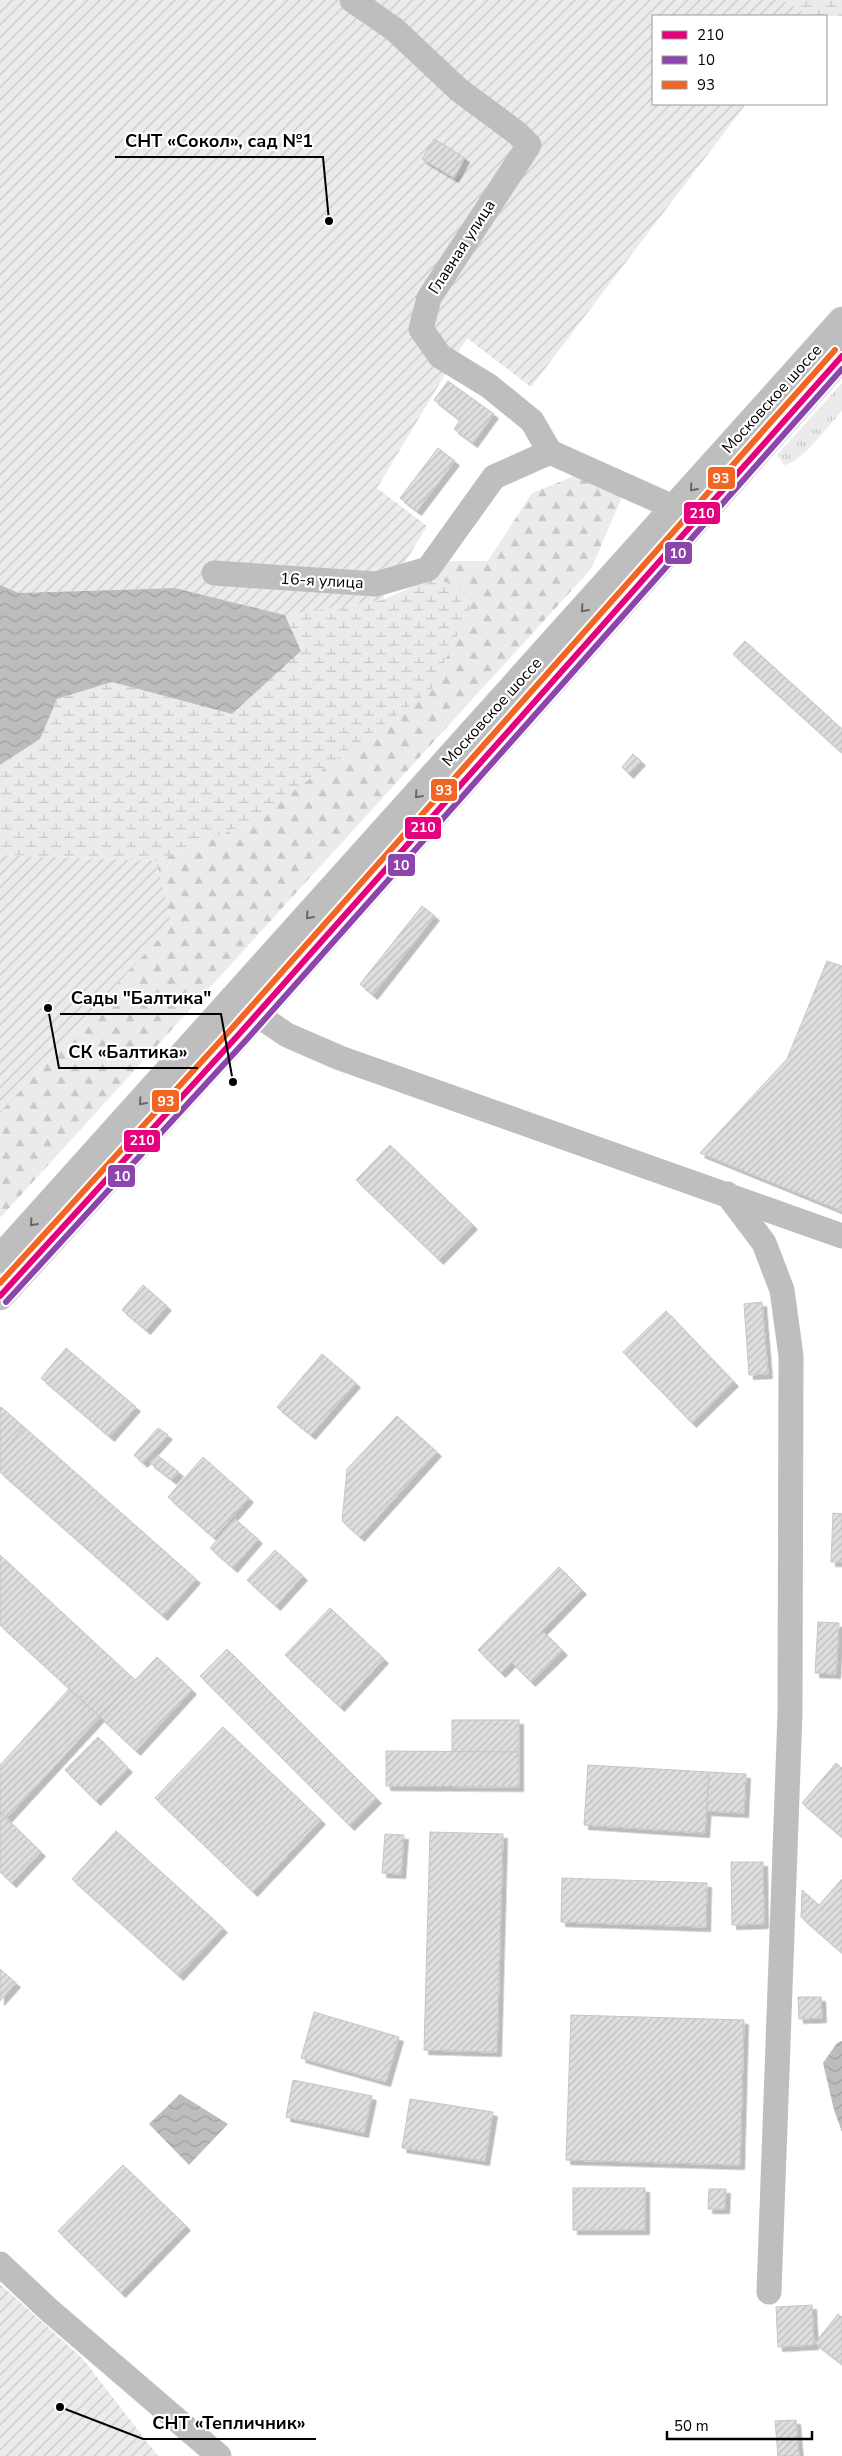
<svg xmlns="http://www.w3.org/2000/svg" width="842" height="2456" viewBox="0 0 842 2456" font-family="'Nunito Sans',sans-serif">
	<defs>
		<pattern id="grass-tufts" width="24" height="20" patternUnits="userSpaceOnUse" patternTransform="scale(1.25)"><rect width="24" height="20" fill="#ebebeb"/><path d="M3 7l-1-3M5 7V3M7 7l1-3M15 17l-1-3M17 17v-4M19 17l1-3" fill="none" stroke="#c8c8c8"/></pattern>
		<pattern id="forest-firs" width="22" height="20" patternUnits="userSpaceOnUse" patternTransform="scale(1.25)"><rect width="22" height="20" fill="#ebebeb"/><path d="M5 1l3.5 6h-7zM16 11l3.5 6h-7z" fill="#c8c8c8"/></pattern>
		<pattern id="wetland-marsh" width="20" height="14" patternUnits="userSpaceOnUse" patternTransform="scale(1.25)"><rect width="20" height="14" fill="#ebebeb"/><path d="M1 5h8M5 5V1M11 12h8M15 12V8" fill="none" stroke="#c8c8c8"/></pattern>
		<pattern id="garden-furrows" width="10" height="10" patternUnits="userSpaceOnUse" patternTransform="scale(1.25)"><rect width="10" height="10" fill="#ebebeb"/><path d="M-1 1l2-2M0 10L10 0M9 11l2-2" fill="none" stroke="#c8c8c8"/></pattern>
		<pattern id="water-waves" width="16" height="10" patternUnits="userSpaceOnUse" patternTransform="scale(1.25)"><rect width="16" height="10" fill="#bdbdbd"/><path d="M0 5q4-4 8 0t8 0" fill="none" stroke="#a1a1a1"/></pattern>
		<pattern id="building-hatch" width="6" height="6" patternUnits="userSpaceOnUse" patternTransform="scale(1.25)"><rect width="6" height="6" fill="#dedede"/><path d="M-1 1l2-2M0 6l6-6M5 7l2-2" fill="none" stroke="#bdbdbd"/></pattern>
		<filter id="shadow"><feDropShadow dx="4.5" dy="4.5" stdDeviation="0" flood-color="#0004"/></filter>
	</defs>
	<rect width="100%" height="100%" fill="#fff"/>
	<!-- grass -->
	<path fill="url(#grass-tufts)" d="M842 383V411C829 425 801 463 784 465L777 455Z"/>
	<!-- forest -->
	<polygon fill="url(#forest-firs)" points="584,472 625,490 591,569 0,1218 0,1113 172,924 156,861 250,823 449,561 488,561 532,493"/>
	<!-- wetland -->
	<g fill="url(#wetland-marsh)">
		<polygon points="783,0 842,0 842,16 811,16"/>
		<polygon points="436,577 475,598 431,690 250,823 156,861 0,855 0,765 40,739 57,699 112,682 232,714 301,651 285,615 382,600"/>
	</g>
	<!-- garden -->
	<g fill="url(#garden-furrows)">
		<polygon points="0,0 783,0 811,16 653,16 653,104 746,104 531,387 467,338 377,488 427,526 382,600 285,615 175,588 19,593 0,585"/>
		<polygon points="0,855 156,861 172,924 0,1113"/>
		<polygon points="0,2284 83,2359 158,2456 0,2456"/>
	</g>
	<!-- water -->
	<g fill="url(#water-waves)">
		<polygon points="0,585 19,593 175,588 285,615 301,651 232,714 112,682 57,699 40,739 0,765"/>
		<polygon points="842,2041 842,2132 834,2110 823,2063 837,2043"/>
		<polygon points="180,2094 228,2124 189,2165 149,2124"/>
	</g>
	<!-- building -->
	<g fill="url(#building-hatch)" stroke="#c6c6c6" filter="url(#shadow)">
		<polygon points="434,139 465,158 454,178 422,159"/>
		<polygon points="448,381 494,414 473,443 454,429 460,420 434,400"/>
		<polygon points="438,448 455,461 417,511 400,498"/>
		<polygon points="745,641 842,729 842,753 733,654"/>
		<polygon points="633,754 641,761 629,774 622,767"/>
		<polygon points="422,906 435,916 373,995 360,984"/>
		<polygon points="827,961 842,966 842,1211 700,1153 787,1059"/>
		<polygon points="390,1145 473,1225 439,1260 356,1180"/>
		<polygon points="143,1285 167,1306 146,1330 122,1310"/>
		<polygon points="762,1302 768,1374 749,1375 744,1304"/>
		<polygon points="666,1311 734,1382 692,1423 623,1352"/>
		<polygon points="66,1348 136,1407 110,1437 41,1378"/>
		<polygon points="322,1354 356,1383 311,1435 277,1407"/>
		<polygon points="1,1407 24,1427 0,1455 0,1407"/>
		<polygon points="397,1416 437,1452 360,1537 342,1521 347,1469"/>
		<polygon points="24,1427 196,1579 163,1616 0,1472 0,1455"/>
		<polygon points="158,1428 168,1435 143,1463 134,1455"/>
		<polygon points="157,1455 179,1472 172,1480 150,1463"/>
		<polygon points="203,1457 249,1498 214,1538 168,1497"/>
		<polygon points="833,1513 842,1514 842,1562 831,1562"/>
		<polygon points="235,1519 258,1539 233,1568 210,1548"/>
		<polygon points="275,1550 303,1576 276,1606 247,1580"/>
		<polygon points="0,1555 135,1680 100,1717 0,1625"/>
		<polygon points="559,1567 582,1590 501,1673 478,1650"/>
		<polygon points="330,1608 384,1659 340,1707 285,1655"/>
		<polygon points="818,1622 839,1623 836,1674 815,1673"/>
		<polygon points="544,1632 563,1651 531,1682 512,1663"/>
		<polygon points="227,1649 377,1799 350,1826 200,1676"/>
		<polygon points="157,1657 192,1690 136,1751 100,1717"/>
		<polygon points="69,1689 100,1717 7,1818 0,1812 0,1765"/>
		<rect x="452" y="1720" width="67" height="32"/>
		<polygon points="223,1727 321,1820 253,1892 155,1798"/>
		<polygon points="98,1737 128,1768 96,1801 65,1770"/>
		<polygon points="386,1751 519,1752 519,1787 386,1786"/>
		<polygon points="836,1763 842,1768 842,1837 802,1803"/>
		<polygon points="588,1765 709,1772 705,1833 584,1825"/>
		<polygon points="709,1772 746,1774 744,1813 707,1811"/>
		<polygon points="0,1812 41,1852 12,1883 0,1872"/>
		<polygon points="116,1831 223,1928 179,1976 72,1879"/>
		<polygon points="430,1832 503,1834 497,2052 424,2050"/>
		<polygon points="385,1834 404,1835 401,1874 382,1873"/>
		<polygon points="731,1862 763,1862 764,1924 732,1925"/>
		<polygon points="562,1878 707,1883 706,1927 561,1922"/>
		<polygon points="842,1879 842,1953 801,1917 802,1890 819,1905"/>
		<polygon points="0,1969 16,1983 0,2001"/>
		<polygon points="798,1997 821,1997 822,2018 799,2019"/>
		<polygon points="314,2012 399,2037 386,2082 301,2058"/>
		<polygon points="571,2015 744,2020 740,2165 566,2160"/>
		<polygon points="293,2080 372,2096 364,2133 286,2117"/>
		<polygon points="410,2099 493,2112 485,2161 402,2148"/>
		<polygon points="123,2165 186,2226 121,2293 58,2231"/>
		<rect x="573" y="2188" width="72" height="42"/>
		<polygon points="709,2189 726,2189 725,2209 708,2209"/>
		<polygon points="812,2305 814,2345 778,2347 776,2307"/>
		<polygon points="838,2314 842,2317 842,2364 815,2343"/>
		<polygon points="796,2420 799,2456 778,2456 775,2421"/>
	</g>
	<g fill="none" stroke-linecap="round" stroke-linejoin="round">
		<defs>
			<g id="major">
				<polyline points="0,1259 842,321"/>
				<polyline points="0,1296 241,1032 842,356"/>
			</g>
		</defs>
		<!-- major casing -->
		<use href="#major" stroke="#dbdbdb" stroke-width="29"/>
		<!-- minor -->
		<g stroke="#bebebe" stroke-width="25">
			<polyline points="352,0 394,29 459,90 517,133 529,145 429,298 421,329 440,356 489,386 532,421 550,452 675,508"/>
			<polyline points="214,573 376,584 428,569 494,477 550,452"/>
			<polyline points="256,1014 287,1035 340,1058 842,1236"/>
			<polyline points="727,1194 764,1243 782,1290 791,1356 790,1713 769,2292"/>
			<polyline points="0,2264 49,2310 219,2456"/>
		</g>
		<!-- major -->
		<use href="#major" stroke="#bebebe" stroke-width="28"/>
		<defs>
			<polyline id="bus-1" points="0,1296 241,1032 842,356"/>
			<polyline id="bus-2" points="6,1302 248,1038 842,369"/>
			<polyline id="bus-3" points="0,1283 234,1026 835,350"/>
		</defs>
		<!-- bus-1 casing -->
		<use href="#bus-1" stroke="#fff" stroke-width="10"/>
		<!-- bus-2 casing -->
		<use href="#bus-2" stroke="#fff" stroke-width="10"/>
		<!-- bus-3 casing -->
		<use href="#bus-3" stroke="#fff" stroke-width="10"/>
		<!-- bus-1 -->
		<use href="#bus-1" stroke="#e5007d" stroke-width="6"/>
		<!-- bus-2 -->
		<use href="#bus-2" stroke="#8e44ad" stroke-width="6"/>
		<!-- bus-3 -->
		<use href="#bus-3" stroke="#f26522" stroke-width="6"/>
	</g>
	<!-- one-way arrows -->
	<defs><path id="oneway-chevron" d="M-2-3.5L2.5 0L-2 3.5" fill="none" stroke-width="1.6" stroke-linecap="round" stroke-linejoin="round" transform="scale(1.25)"/></defs>
	<g stroke="#686868">
		<use href="#oneway-chevron" transform="translate(693 488) rotate(132)"/>
		<use href="#oneway-chevron" transform="translate(584 609) rotate(132)"/>
		<use href="#oneway-chevron" transform="translate(418 795) rotate(132)"/>
		<use href="#oneway-chevron" transform="translate(309 916) rotate(132)"/>
		<use href="#oneway-chevron" transform="translate(142 1102) rotate(132)"/>
		<use href="#oneway-chevron" transform="translate(33 1223) rotate(132)"/>
	</g>
	<g text-anchor="middle" dominant-baseline="central" stroke-width="4.5" stroke-linejoin="round" paint-order="stroke">
		<!-- street labels -->
		<g font-size="16" fill="#000" stroke="#fff">
			<text transform="translate(462 247) rotate(-57)">Главная улица</text>
			<text transform="translate(772 399) rotate(-48)">Московское шоссе</text>
			<text transform="translate(322 581) rotate(3)">16-я улица</text>
			<text transform="translate(492 712) rotate(-48)">Московское шоссе</text>
		</g>
	</g>
	<!-- callouts -->
	<path fill="none" stroke="#000" stroke-width="2" d="M329 221L323 157H115M233 1082L221 1014H60M48 1008L59 1068H198M60 2407L143 2439H316"/>
	<g fill="#000" stroke="#fff" stroke-width="2">
		<circle cx="329" cy="221" r="5"/>
		<circle cx="233" cy="1082" r="5"/>
		<circle cx="48" cy="1008" r="5"/>
		<circle cx="60" cy="2407" r="5"/>
	</g>
	<g font-size="18" text-anchor="middle" font-weight="bold" fill="#000" stroke="#fff" stroke-width="4.5" stroke-linejoin="round" paint-order="stroke">
		<text x="219" y="147">СНТ «Сокол», сад №1</text>
		<text x="141" y="1004">Сады "Балтика"</text>
		<text x="128" y="1058">СК «Балтика»</text>
		<text x="229" y="2429">СНТ «Тепличник»</text>
	</g>
	<g stroke="#fff" stroke-width="2">
		<rect x="707" y="466" width="29" height="24" rx="5" fill="#f26522"/>
		<rect x="683" y="501" width="38" height="24" rx="5" fill="#e5007d"/>
		<rect x="664" y="541" width="29" height="24" rx="5" fill="#8e44ad"/>
		<rect x="430" y="778" width="28" height="24" rx="5" fill="#f26522"/>
		<rect x="404" y="816" width="38" height="24" rx="5" fill="#e5007d"/>
		<rect x="387" y="853" width="29" height="24" rx="5" fill="#8e44ad"/>
		<rect x="151" y="1089" width="29" height="24" rx="5" fill="#f26522"/>
		<rect x="123" y="1129" width="38" height="24" rx="5" fill="#e5007d"/>
		<rect x="107" y="1164" width="29" height="24" rx="5" fill="#8e44ad"/>
	</g>
	<g font-size="14" text-anchor="middle" font-weight="bold" fill="#fff">
		<text x="721" y="483">93</text>
		<text x="702" y="518">210</text>
		<text x="678" y="558">10</text>
		<text x="444" y="795">93</text>
		<text x="423" y="832">210</text>
		<text x="401" y="870">10</text>
		<text x="166" y="1106">93</text>
		<text x="142" y="1145">210</text>
		<text x="122" y="1181">10</text>
	</g>
	<!-- legend -->
	<rect x="652" y="15" width="175" height="90" fill="#ffffff" stroke="#999999"/>
	<rect x="662" y="31" width="25" height="8" fill="#e5007d" stroke="#999999"/>
	<text x="697" y="40" font-size="15" fill="#000000">210</text>
	<rect x="662" y="56" width="25" height="8" fill="#8e44ad" stroke="#999999"/>
	<text x="697" y="65" font-size="15" fill="#000000">10</text>
	<rect x="662" y="81" width="25" height="8" fill="#f26522" stroke="#999999"/>
	<text x="697" y="90" font-size="15" fill="#000000">93</text>
	<!-- scale -->
	<path d="M667 2431v8h145v-8" fill="none" stroke="#000000" stroke-width="2.5"/>
	<text x="674" y="2431" font-size="15" fill="#000000" stroke="#ffffff" stroke-width="4" paint-order="stroke">50 m</text>
</svg>
